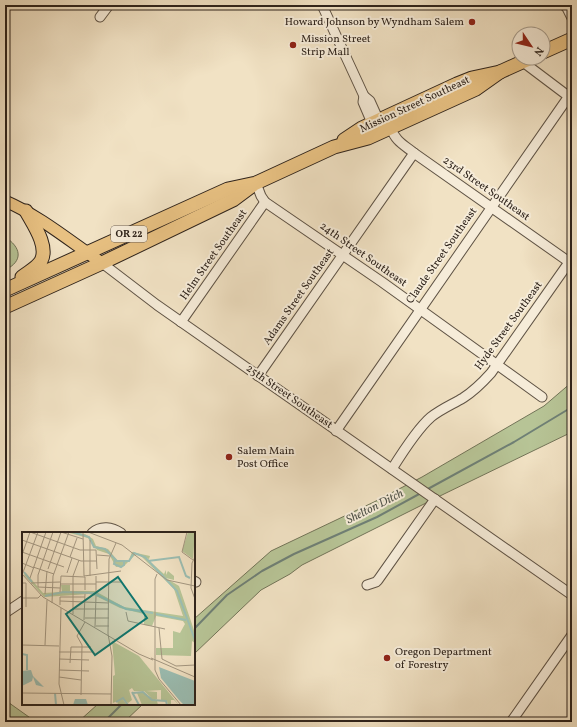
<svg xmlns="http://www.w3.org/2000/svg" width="577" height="727" viewBox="0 0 577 727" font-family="Vollkorn,serif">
	<rect width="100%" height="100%" fill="#f1e2c4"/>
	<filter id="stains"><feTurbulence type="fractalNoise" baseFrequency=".005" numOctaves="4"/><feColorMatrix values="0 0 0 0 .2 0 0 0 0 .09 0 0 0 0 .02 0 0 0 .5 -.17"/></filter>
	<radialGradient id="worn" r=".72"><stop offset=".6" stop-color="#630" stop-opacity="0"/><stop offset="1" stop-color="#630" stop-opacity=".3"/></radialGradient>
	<!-- green -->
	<g fill="#b7c496" stroke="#727458">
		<path d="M5 237C21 247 24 261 5 270Z"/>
		<polygon points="572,382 572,432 444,494 302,565 290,574 261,590 194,654 194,619 271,551 374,502 422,477 544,406"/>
		<polygon points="5,700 36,722 5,722"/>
		<polygon points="98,704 143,704 124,722 78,722"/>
	</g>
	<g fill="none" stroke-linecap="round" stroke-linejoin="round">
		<!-- stream -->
		<g stroke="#6f8076" stroke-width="2">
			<polyline points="426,490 514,442 572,407"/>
			<polyline points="194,629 227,595 262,571 294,554 377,517 421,493"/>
			<polyline points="104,722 122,704"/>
		</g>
		<defs>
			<g id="minor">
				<polyline points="322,5 364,96 370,101 379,121"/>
				<polyline points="564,5 567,8 572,18"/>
				<polyline points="100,17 109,5"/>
				<polyline points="523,62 572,99"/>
				<polyline points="364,96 363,102 372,123"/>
				<path d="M391 128C395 141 404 145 414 153L572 264"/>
				<polyline points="256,183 261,196 265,202 382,282 542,397"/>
				<polyline points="102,263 157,305 572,595"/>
				<polyline points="181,322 265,202"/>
				<polyline points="258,376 414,153"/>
				<polyline points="336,431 569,96"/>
				<path d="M392 469C402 453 417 429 431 417 441 409 453 404 463 398 474 391 482 383 491 373L572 258"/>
				<path d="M92 533C101 525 112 527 121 533"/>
				<polyline points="194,581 196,582"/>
				<polyline points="367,585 376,582 378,580 435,499"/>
				<polyline points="5,613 23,601"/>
				<polyline points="511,722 572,635"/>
			</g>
			<path id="major" d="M5 201C40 216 71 242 102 263"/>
			<g id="highway">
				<polyline points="543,52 572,39"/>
				<polyline points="344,140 362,128 457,84 472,78 500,72 531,58"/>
				<path d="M22 277C28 272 37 268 41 261 49 246 33 224 26 211"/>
				<polyline points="5,290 228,189 256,183 334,147 368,138 476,89 500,72"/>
				<polyline points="5,307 102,263 233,200 253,185"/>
			</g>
		</defs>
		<!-- minor casing -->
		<use href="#minor" stroke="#5f5345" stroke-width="11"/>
		<!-- major casing -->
		<use href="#major" stroke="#2e231b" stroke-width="13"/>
		<!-- highway casing -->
		<use href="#highway" stroke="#2e231b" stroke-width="15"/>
		<!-- minor -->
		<use href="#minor" stroke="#f6ecd9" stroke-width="9"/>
		<!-- major -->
		<use href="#major" stroke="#e8c182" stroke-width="11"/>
		<!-- highway -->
		<use href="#highway" stroke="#e8c182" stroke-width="13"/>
	</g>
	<!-- markers -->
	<g fill="#8f2418" stroke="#f6ecd9" stroke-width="1.5">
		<circle cx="472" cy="22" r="4"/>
		<circle cx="293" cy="45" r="4"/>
		<circle cx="229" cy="457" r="4"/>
		<circle cx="387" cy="658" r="4"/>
	</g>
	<g text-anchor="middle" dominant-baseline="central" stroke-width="4" stroke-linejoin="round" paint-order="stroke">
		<!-- shield labels -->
		<rect fill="#f6ecd9" stroke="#6a5f54" stroke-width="1" x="111" y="226" width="36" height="16" rx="3"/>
		<g font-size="10" font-weight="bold" fill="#2e231b">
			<text x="129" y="234">OR 22</text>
		</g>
		<!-- poi labels -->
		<g font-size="11" fill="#2e231b" stroke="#f6ecd9" text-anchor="start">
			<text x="464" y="22" text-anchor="end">Howard Johnson by Wyndham Salem</text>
			<text x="301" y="39">Mission Street<tspan x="301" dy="13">Strip Mall</tspan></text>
			<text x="237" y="451">Salem Main<tspan x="237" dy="13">Post Office</tspan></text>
			<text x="395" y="652">Oregon Department<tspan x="395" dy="13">of Forestry</tspan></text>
		</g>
		<!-- street labels -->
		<g font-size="11" fill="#2e231b" stroke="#f6ecd9">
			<text transform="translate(415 105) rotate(-25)">Mission Street Southeast</text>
			<text transform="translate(486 189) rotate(35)">23rd Street Southeast</text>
			<text transform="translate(214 255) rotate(-55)">Helm Street Southeast</text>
			<text transform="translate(363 255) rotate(35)">24th Street Southeast</text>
			<text transform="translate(442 256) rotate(-55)">Claude Street Southeast</text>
			<text transform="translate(299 297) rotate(-55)">Adams Street Southeast</text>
			<text transform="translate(509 326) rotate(-54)">Hyde Street Southeast</text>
			<text transform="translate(289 397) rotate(35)">25th Street Southeast</text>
		</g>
		<!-- water labels -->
		<g font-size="12" font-style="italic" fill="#4f5249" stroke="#f6ecd9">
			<text transform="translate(375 507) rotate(-27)">Shelton Ditch</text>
		</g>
	</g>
	<!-- overview -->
	<g transform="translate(22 532)">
		<rect width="173" height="173" fill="#f1e2c4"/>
		<path d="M44 0 63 2 71 7 74 14 86 17 95 28H107L110 20 128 24 127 27 124 26 142 42 144 38V43L146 39 152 44V48L144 46 157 54 173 101V111L170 109 169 124 134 123V116H151V99L158 101 163 92 161 89 134 84 130 94 122 93V82L98 76 74 64 67 62 22 65 2 43 4 41 21 61 40 60 39 53H48V59H73L102 75 161 84 152 57 119 24 114 22 102 34 94 35 87 22 75 18 66 6ZM166 0H173L171 27 160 19ZM90 109 117 124 157 173 152 168H149V173H146L145 169 139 168V158L124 159 135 160V167L132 168 122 159H112L110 156 107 158 110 168 106 171 100 166 105 173H96L95 169 91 171V144L93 143ZM115 161H122L135 169 136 173H120Z" fill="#b7c496"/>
		<path d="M137 135 173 149V173H162L157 168 139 146ZM9 138 11 144 22 155 14 153 11 145 10 149 0 154V139ZM53 167H64L66 173H51Z" fill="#9bbeb3"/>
		<path fill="none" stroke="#9bbeb3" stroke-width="2" d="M51 0 67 5 72 15 83 17 95 29H107L112 21 123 25 155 59 173 108M93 28 92 32 99 35 102 33V29M126 29 157 25 164 44 168 46M2 40 10 50M23 64 41 60 71 61 104 77 131 81M134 82 164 88M0 122 5 123V138M110 160 117 173M33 161 34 173M111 161 121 160 130 168 144 169 145 173M94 170 101 166 106 173"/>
		<path fill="none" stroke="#a39680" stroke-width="1" d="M8 0 58 18H74L75 37M31 0 16 43V55L38 56M39 0 61 7M61 0 62 44 99 39M66 0 100 13 145 48 173 54M165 0 160 20 171 28M0 8 59 29H75M0 20 42 35M0 23 8 0M75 23 88 24M48 25 55 6M173 25 170 31 169 56 173 67M0 31 12 36M11 35 32 42M26 37 39 0M45 41 50 26M0 42 21 65 117 122 131 128M135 42 133 47V138L137 147 159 173M0 43 16 0M68 44V8M8 46 24 0M74 50H100M0 51H4V75M9 51 38 50M38 52H74M38 60 39 44 63 45V58M74 61V44M23 62 25 39M0 66H16L19 63M38 69 87 71M30 71 31 44 47 0M38 73V65H63M39 76 37 152 42 173M51 77H87M104 80 106 89 143 97M51 82V44L57 28M63 86H87M62 88 63 62M74 94H87M73 95 74 64M137 96 140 127 154 134 173 133M86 102 87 27 94 11M86 102 90 124 89 173M0 113 37 114M23 113 25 68M37 120H70M129 126 173 145M37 127 67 128M48 131 49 115H69M37 138 67 139M37 145 59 148M0 161 89 162M59 163 60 113 55 104 63 90"/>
		<path fill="#0f766e" fill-opacity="0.15" stroke="#0f766e" stroke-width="2" d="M96 45 125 86 73 123 44 82Z"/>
		<rect width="173" height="173" fill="none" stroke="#2e231b" stroke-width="2"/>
	</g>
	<!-- margin -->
	<rect width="577" height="727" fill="none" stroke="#f1e2c4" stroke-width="20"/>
	<rect x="6" y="6" width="565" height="715" fill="none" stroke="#2e231b" stroke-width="2"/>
	<rect x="10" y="10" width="557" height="707" fill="none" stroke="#2e231b"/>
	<!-- north arrow -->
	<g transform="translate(531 46) rotate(125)"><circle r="19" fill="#f6ecd9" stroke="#a69c8d"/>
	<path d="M0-3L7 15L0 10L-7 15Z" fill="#8f2418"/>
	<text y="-6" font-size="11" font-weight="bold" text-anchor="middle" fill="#2e231b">N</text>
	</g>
	<rect width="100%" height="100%" filter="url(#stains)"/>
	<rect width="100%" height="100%" fill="url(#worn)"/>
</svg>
